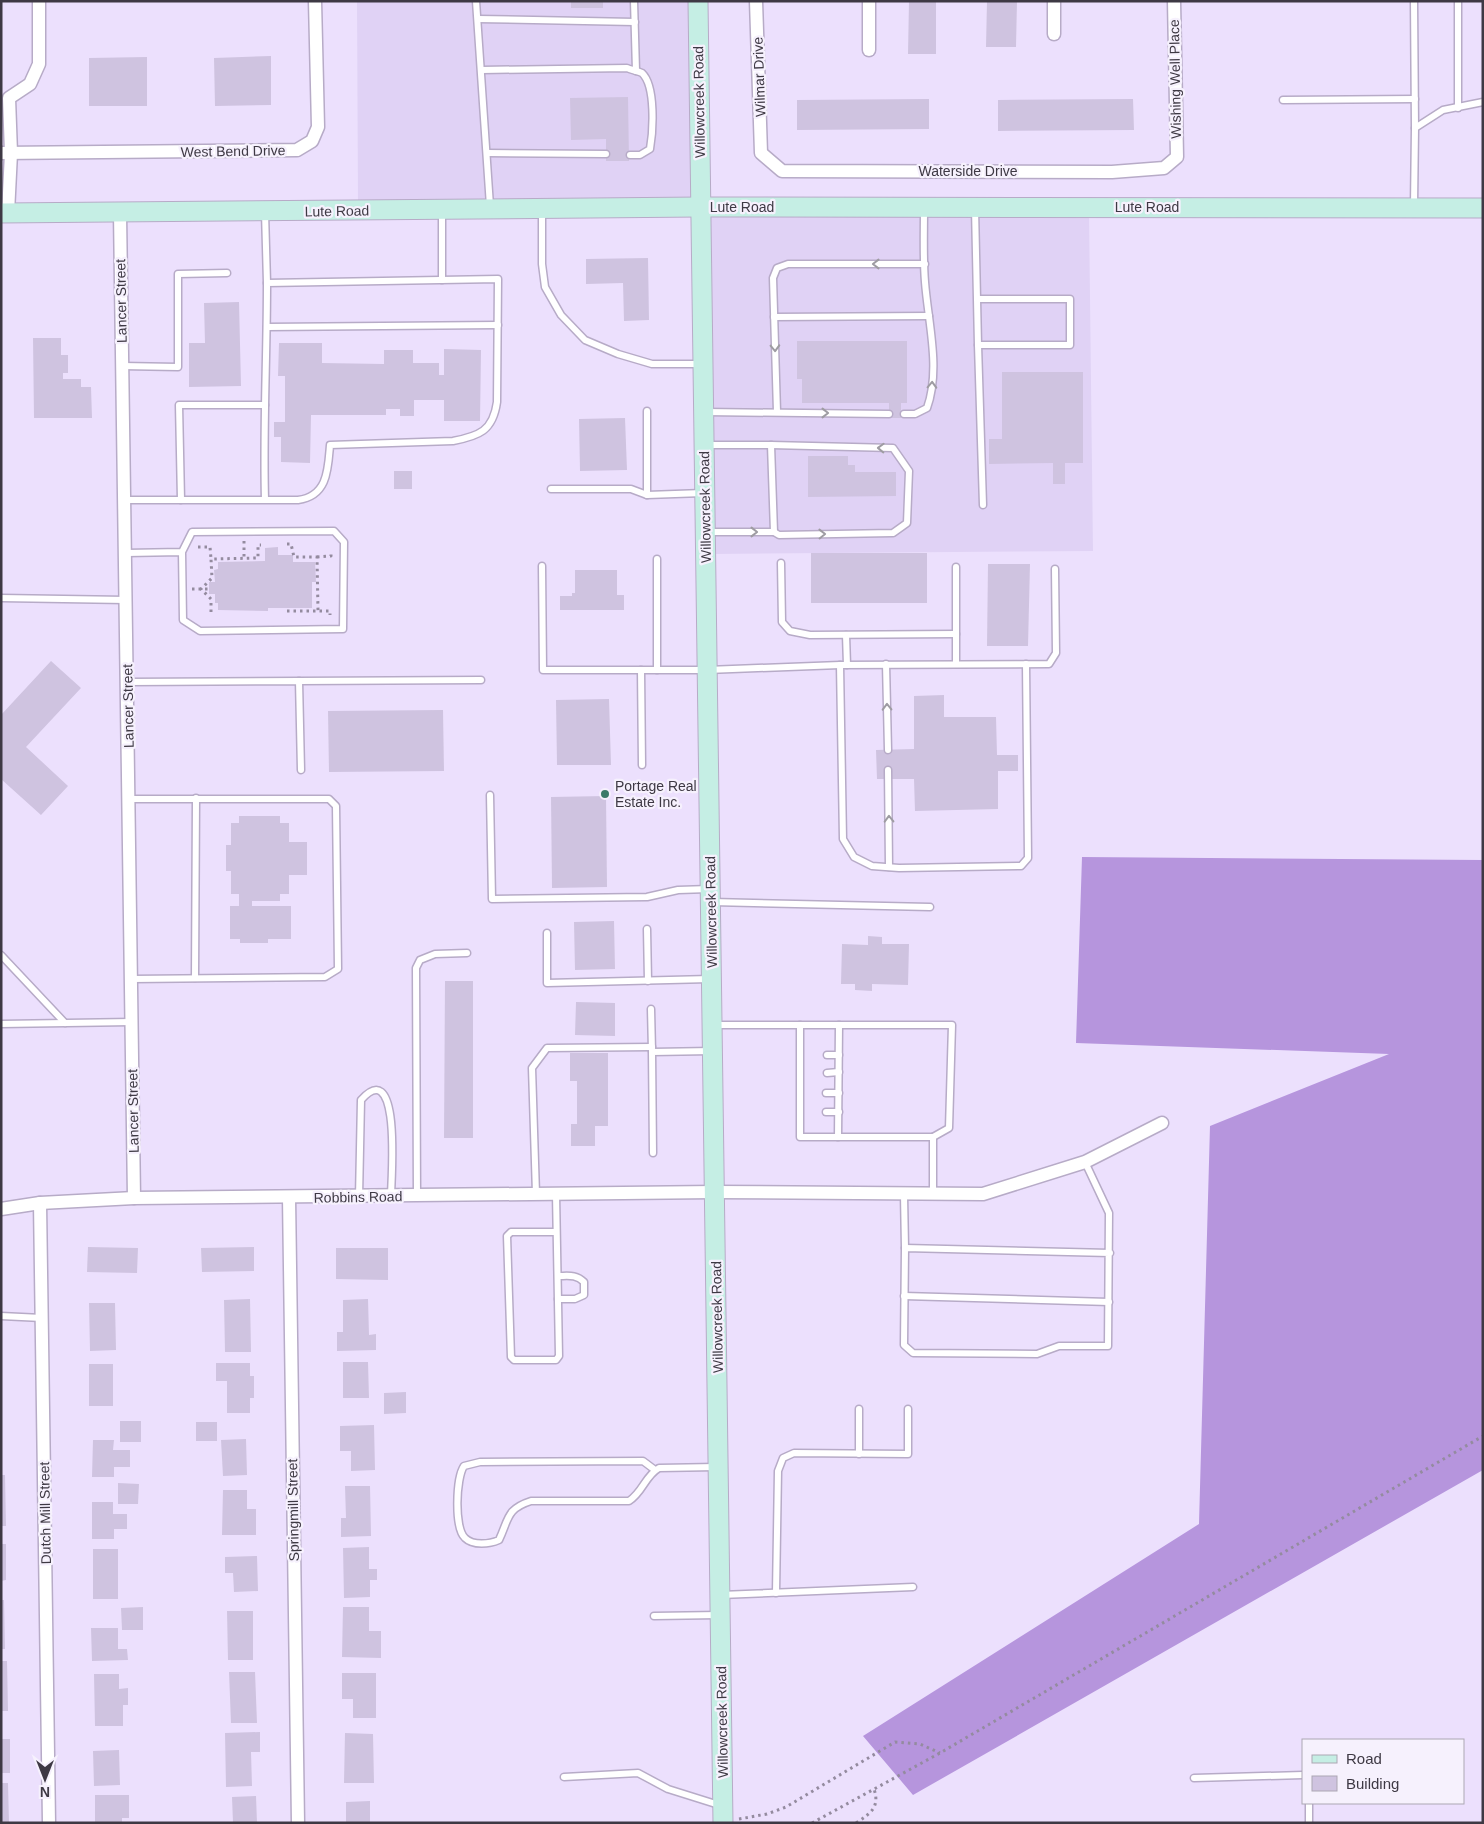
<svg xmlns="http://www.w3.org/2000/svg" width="1484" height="1824" viewBox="0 0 1484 1824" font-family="Helvetica,sans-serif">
	<rect width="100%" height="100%" fill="#ece0fd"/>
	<!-- built -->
	<g fill="#e0d2f5">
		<polygon points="357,1 692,1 695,200 358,204"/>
		<polygon points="705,211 1089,212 1093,551 713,554"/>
	</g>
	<!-- forest -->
	<polygon fill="#b695dd" points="1082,857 1483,860 1483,1470 913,1795 863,1736 1199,1524 1210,1126 1389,1054 1076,1043"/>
	<!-- building -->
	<g fill="#cfc3e0">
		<rect x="571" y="1" width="32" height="7"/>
		<polygon points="909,1 936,1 936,54 908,54"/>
		<polygon points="987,1 1017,1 1016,47 986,47"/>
		<polygon points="271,56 271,105 215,106 214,58"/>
		<polygon points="147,57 147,106 89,106 89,58"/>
		<polygon points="628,97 629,161 606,161 606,139 571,140 570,98"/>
		<polygon points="929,99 929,129 797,130 797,100"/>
		<polygon points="1133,99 1134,130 998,131 998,100"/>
		<polygon points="648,258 649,320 624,321 623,283 586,284 586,259"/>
		<polygon points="239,302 241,386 189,387 189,343 205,343 204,303"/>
		<polygon points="33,338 61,338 61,355 68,355 68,373 63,373 63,379 81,379 81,387 91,387 92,418 34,418"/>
		<polygon points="797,341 907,341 907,403 901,403 901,418 889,418 889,403 802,403 802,379 797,379"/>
		<polygon points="279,343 322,343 322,363 384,364 384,350 413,350 413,363 439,363 439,375 444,375 444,349 481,350 480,421 444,421 444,400 414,400 414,416 400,416 400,409 386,409 386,415 311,415 310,463 281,462 281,437 274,437 274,422 285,422 285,376 278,376"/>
		<polygon points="1002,372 1083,372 1083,463 1065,463 1065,484 1053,484 1053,463 989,464 989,439 1002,439"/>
		<polygon points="625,418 627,470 580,471 579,419"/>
		<polygon points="808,456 848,456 848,465 855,465 855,472 896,472 896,496 808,497"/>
		<rect x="394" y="471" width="18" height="18"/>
		<polygon points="278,547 278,555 293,555 293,562 315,562 316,582 312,582 312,608 268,608 268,611 218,610 218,603 215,603 215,594 209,594 209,582 215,582 214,570 218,569 218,562 265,561 265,548"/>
		<rect x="811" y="553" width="116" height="50"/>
		<polygon points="988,564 1030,564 1028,646 987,646"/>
		<polygon points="575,570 617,570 617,595 624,595 624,610 560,610 560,596 572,596 572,593 575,593"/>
		<polygon points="51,661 81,688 26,747 68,786 41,815 1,779 1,715"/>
		<polygon points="944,695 944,717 996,717 997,755 1018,755 1018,771 998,771 998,809 915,811 914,779 877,779 876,750 914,749 914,696"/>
		<polygon points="609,699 611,765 557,765 556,700"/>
		<polygon points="443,710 444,771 329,772 328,711"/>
		<polygon points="606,796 607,887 552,888 551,797"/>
		<polygon points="239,816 280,816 280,823 289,823 289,842 307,842 307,875 289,875 289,894 280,894 280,901 252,901 252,906 291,906 291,939 268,939 268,943 240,943 240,939 230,939 230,906 239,906 239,894 231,894 231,871 226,871 226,845 231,845 231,823 239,823"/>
		<polygon points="614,921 615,969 575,970 574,922"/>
		<polygon points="868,936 882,937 882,944 909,944 908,985 872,984 872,991 855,990 855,984 841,984 842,944 868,945"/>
		<polygon points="445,981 473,981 473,1138 444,1138"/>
		<polygon points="576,1002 615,1003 615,1036 575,1035"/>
		<polygon points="570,1053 608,1053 608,1126 595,1126 595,1146 571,1146 571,1124 577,1124 577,1081 570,1081"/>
		<polygon points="88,1247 138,1248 137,1273 87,1272"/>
		<polygon points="254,1247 254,1271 202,1272 201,1248"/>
		<polygon points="336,1248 388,1248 388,1280 336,1279"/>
		<polygon points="250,1299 251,1352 225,1352 224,1300"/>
		<polygon points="368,1299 369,1335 376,1334 376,1350 337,1351 337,1332 343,1332 343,1300"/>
		<polygon points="89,1303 115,1303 116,1350 90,1351"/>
		<polygon points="343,1362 368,1362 369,1398 343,1398"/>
		<polygon points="216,1363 250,1363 250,1376 254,1376 254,1398 250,1398 250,1413 227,1413 227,1381 216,1381"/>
		<rect x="89" y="1364" width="24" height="42"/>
		<polygon points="406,1392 406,1413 384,1414 384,1393"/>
		<rect x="120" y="1421" width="21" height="21"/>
		<rect x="196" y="1422" width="21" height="19"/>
		<polygon points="374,1425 375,1470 351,1471 351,1451 340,1451 340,1426"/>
		<polygon points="246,1439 247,1475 223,1476 221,1440"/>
		<polygon points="93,1440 114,1440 113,1450 130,1450 130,1467 114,1467 114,1477 92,1477"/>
		<polygon points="1,1475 5,1475 6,1526 1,1526"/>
		<polygon points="118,1483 139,1484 138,1504 118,1504"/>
		<polygon points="345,1486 370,1486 371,1536 341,1537 341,1518 346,1518"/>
		<polygon points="223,1490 247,1490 247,1509 256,1509 256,1535 222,1535"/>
		<polygon points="92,1502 113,1502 113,1514 127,1514 127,1529 114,1529 114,1539 92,1539"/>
		<polygon points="1,1544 6,1544 6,1580 1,1581"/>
		<polygon points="369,1547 369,1569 377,1569 377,1580 370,1580 370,1597 344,1598 343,1548"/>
		<rect x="93" y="1549" width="25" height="50"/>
		<polygon points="257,1556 258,1591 234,1592 233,1573 225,1573 225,1557"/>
		<polygon points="1,1600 4,1600 5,1649 1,1649"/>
		<polygon points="143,1607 143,1630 122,1630 121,1608"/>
		<polygon points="343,1607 369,1607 369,1631 381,1631 381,1658 342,1657"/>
		<polygon points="227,1611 253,1611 253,1660 228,1660"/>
		<polygon points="91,1628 118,1628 118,1649 127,1649 128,1660 92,1661"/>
		<polygon points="1,1661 7,1661 8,1711 1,1711"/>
		<polygon points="229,1672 255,1672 257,1723 231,1723"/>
		<polygon points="342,1673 376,1673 376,1718 353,1718 353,1699 342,1699"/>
		<polygon points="94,1674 119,1674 119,1689 128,1688 128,1705 123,1705 123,1726 95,1726"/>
		<polygon points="260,1732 260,1752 251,1752 252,1786 226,1787 225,1733"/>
		<polygon points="345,1733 373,1734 374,1783 344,1783"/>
		<rect x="1" y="1739" width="9" height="34"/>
		<polygon points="119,1750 120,1785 94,1786 93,1751"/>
		<polygon points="1,1783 8,1783 9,1823 1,1823"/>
		<polygon points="95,1795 129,1795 129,1818 122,1818 122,1823 95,1823"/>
		<polygon points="256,1796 257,1823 233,1823 232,1797"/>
		<polygon points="370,1801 370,1823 346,1823 346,1802"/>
	</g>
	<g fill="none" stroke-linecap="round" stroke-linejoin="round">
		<defs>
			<g id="lane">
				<polyline points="476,1 490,206"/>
				<polyline points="634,1 636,71"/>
				<polyline points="1414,1 1415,128"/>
				<polyline points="478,19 635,22"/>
				<path d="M482 70 627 68C631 70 638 71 642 73 656 86 653 132 650 149L640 155H630"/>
				<polyline points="1283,100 1415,99"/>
				<polyline points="1458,108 1458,1"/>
				<polyline points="487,153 606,154"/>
				<polyline points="1414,205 1415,128 1443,110 1483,102"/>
				<polyline points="975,208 978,345 1070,345 1070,299 977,299"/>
				<polyline points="542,210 542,264 545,287 561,315 585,340 618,354 652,364 701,364"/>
				<polyline points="442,211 442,280"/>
				<polyline points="265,212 267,283"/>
				<polyline points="774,317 929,316"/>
				<polyline points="267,327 498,325"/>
				<polyline points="978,345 983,505"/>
				<polyline points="122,366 178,367 178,274 227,273"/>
				<polyline points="647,411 647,495"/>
				<polyline points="705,412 889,414"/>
				<polyline points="777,412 773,278 777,268 788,264 925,264"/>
				<path d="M904 414H915L927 408C941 369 928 322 925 282 923 258 924 233 924 209"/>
				<polyline points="706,445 771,445 774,532 706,532"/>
				<polyline points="771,445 893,448 909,471 907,523 893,533 779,535 774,532"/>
				<polyline points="551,489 631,489 647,495 703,493"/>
				<path d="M125 500H298C328 496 328 469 330 445L453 441C479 436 493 431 497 402L498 279 267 283C267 356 263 428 265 500"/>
				<polyline points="181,500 179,405 265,405"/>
				<polyline points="126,553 182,552 183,620 200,631 343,629 344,542 334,531 192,532 182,552"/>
				<polyline points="781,563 782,622 790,631 810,635 956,634"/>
				<polyline points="542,566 543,670 707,670 840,665 1049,664 1056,653 1055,569"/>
				<polyline points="956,567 956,664"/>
				<polyline points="1,598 126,600"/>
				<polyline points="846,635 847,665"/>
				<polyline points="886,664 888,750"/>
				<polyline points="840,665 843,839 854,857 872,866 899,868 1021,866 1028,858 1026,664"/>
				<polyline points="641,670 642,765"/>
				<polyline points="657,670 657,559"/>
				<polyline points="299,681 481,680"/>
				<polyline points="128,682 299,681 301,770"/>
				<polyline points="888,770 889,867"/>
				<polyline points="490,795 492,899 647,897 678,890 709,889"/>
				<polyline points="130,799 329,799 336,806 338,969 325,977 132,979"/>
				<polyline points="712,902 930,907"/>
				<polyline points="647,929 648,981"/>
				<polyline points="547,933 547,983 710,979"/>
				<polyline points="1,955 65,1023"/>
				<polyline points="195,978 196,798"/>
				<polyline points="651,1009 652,1051"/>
				<polyline points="1,1024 132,1022"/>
				<polyline points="713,1025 800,1025 800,1137 933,1137 933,1195"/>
				<polyline points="800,1025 952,1025 949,1128 933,1137"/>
				<polyline points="827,1055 839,1055"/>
				<polyline points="827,1073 839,1072"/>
				<polyline points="826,1093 839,1093"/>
				<polyline points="826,1112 839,1112"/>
				<polyline points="838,1137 839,1025"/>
				<polyline points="653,1153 652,1052 712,1051"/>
				<polyline points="1085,1162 1109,1213 1108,1346 1059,1346 1037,1354 913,1353 904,1345 905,1248 1110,1253"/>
				<polyline points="536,1194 532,1068 547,1048 652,1047"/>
				<polyline points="556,1194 559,1356 556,1360 514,1360 511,1357 507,1236 511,1232 556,1232"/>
				<polyline points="904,1195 905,1248"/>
				<polyline points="417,1196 416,968 420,960 435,954 467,953"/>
				<path d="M359 1197 361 1100C402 1054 391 1182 391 1196"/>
				<path d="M558 1276C568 1276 576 1274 584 1282V1295L575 1299H558"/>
				<polyline points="904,1296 1109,1302"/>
				<polyline points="1,1316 42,1318"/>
				<polyline points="859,1409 859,1454"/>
				<path d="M655 1470 643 1461 480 1462 464 1466C456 1478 454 1528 465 1538 473 1546 490 1544 499 1540 509 1519 506 1509 531 1501H629C643 1492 645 1476 659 1468L716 1467"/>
				<polyline points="776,1593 778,1471 783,1458 794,1453 908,1454 908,1409"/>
				<polyline points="721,1595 913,1587"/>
				<polyline points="654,1616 719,1615"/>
				<polyline points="564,1777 638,1773 668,1789 719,1805"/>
				<polyline points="1194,1778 1303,1775"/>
				<polyline points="1309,1803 1309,1823"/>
			</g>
			<g id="street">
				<polyline points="756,1 761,153 782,171 1112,172 1164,168 1177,157 1174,1"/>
				<polyline points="869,1 869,50"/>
				<polyline points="1054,1 1054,34"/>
				<polyline points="1,153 297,150 312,141 318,127 315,1"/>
				<polyline points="8,213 11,153 9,98 30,84 39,64 39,1"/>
				<polyline points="120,213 134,1198"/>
				<polyline points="289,1197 298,1823"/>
				<polyline points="40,1203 49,1823"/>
				<polyline points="1,1209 40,1203 134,1198 715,1192 983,1194 1085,1162 1162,1123"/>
			</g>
			<g id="secondary">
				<polyline points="698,1 723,1823"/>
				<polyline points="1,213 700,207 1483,208"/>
			</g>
		</defs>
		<!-- lane casing -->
		<use href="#lane" stroke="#b7abc7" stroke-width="9"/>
		<!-- street casing -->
		<use href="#street" stroke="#b7abc7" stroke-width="15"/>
		<!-- secondary casing -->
		<use href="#secondary" stroke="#b7abc7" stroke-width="21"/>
		<!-- path -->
		<g stroke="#948b9f" stroke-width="3" stroke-dasharray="2.5 4" stroke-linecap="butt">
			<polyline points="244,541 244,558"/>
			<polyline points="287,544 291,544 294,557 317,557 318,611"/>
			<polyline points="198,547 210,547 211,559"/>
			<polyline points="317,557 331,556 331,553"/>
			<polyline points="192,589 209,589"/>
			<polyline points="287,611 330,611 330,615"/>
			<polyline points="211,612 211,599 201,589 212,578 211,559 258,558 258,545 261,545"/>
			<polyline points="739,1819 767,1814 786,1807 895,1742 920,1744 940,1753"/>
			<polyline points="812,1823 940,1753 1483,1436"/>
			<path d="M856 1823C871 1813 880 1807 874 1789"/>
		</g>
		<!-- lane -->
		<use href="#lane" stroke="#fff" stroke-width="6"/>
		<!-- street -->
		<use href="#street" stroke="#fff" stroke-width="12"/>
		<!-- secondary -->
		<use href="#secondary" stroke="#c5eee4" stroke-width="19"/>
	</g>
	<!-- one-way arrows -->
	<defs><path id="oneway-chevron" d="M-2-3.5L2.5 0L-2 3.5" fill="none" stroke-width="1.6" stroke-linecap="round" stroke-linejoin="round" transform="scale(1.25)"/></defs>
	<g stroke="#9e9ca2">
		<use href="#oneway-chevron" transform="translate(876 264) rotate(-180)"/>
		<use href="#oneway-chevron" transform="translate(775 348) rotate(88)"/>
		<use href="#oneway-chevron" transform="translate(932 385) rotate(-88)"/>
		<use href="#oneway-chevron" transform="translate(825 413)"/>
		<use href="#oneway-chevron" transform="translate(881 448) rotate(-178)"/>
		<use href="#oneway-chevron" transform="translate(754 532)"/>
		<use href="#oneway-chevron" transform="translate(822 534) rotate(-1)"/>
		<use href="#oneway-chevron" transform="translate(887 707) rotate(-91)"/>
		<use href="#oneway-chevron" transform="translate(889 819) rotate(-91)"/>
	</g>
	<!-- markers -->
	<circle fill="#3c7b69" stroke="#f6f1fd" stroke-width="2" cx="605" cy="794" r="5"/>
	<g text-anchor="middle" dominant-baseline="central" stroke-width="4.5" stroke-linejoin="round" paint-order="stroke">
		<!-- street labels -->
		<g font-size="14" fill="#3e3944" stroke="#f6f1fd">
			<text transform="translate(759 77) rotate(-92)">Wilmar Drive</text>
			<text transform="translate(1175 79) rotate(-91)">Wishing Well Place</text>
			<text transform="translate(699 102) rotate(-91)">Willowcreek Road</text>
			<text transform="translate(233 151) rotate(-1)">West Bend Drive</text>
			<text x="968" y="171">Waterside Drive</text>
			<text x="742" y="207">Lute Road</text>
			<text x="1147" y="207">Lute Road</text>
			<text transform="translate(337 211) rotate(-1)">Lute Road</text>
			<text transform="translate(121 301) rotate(-91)">Lancer Street</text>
			<text transform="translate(705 507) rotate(-91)">Willowcreek Road</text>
			<text transform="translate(128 706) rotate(-91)">Lancer Street</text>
			<text transform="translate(711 912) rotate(-91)">Willowcreek Road</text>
			<text transform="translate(133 1111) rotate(-91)">Lancer Street</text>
			<text transform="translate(358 1197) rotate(-1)">Robbins Road</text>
			<text transform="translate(717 1317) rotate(-91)">Willowcreek Road</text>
			<text transform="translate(293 1510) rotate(-91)">Springmill Street</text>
			<text transform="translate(45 1513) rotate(-91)">Dutch Mill Street</text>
			<text transform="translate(722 1722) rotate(-91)">Willowcreek Road</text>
		</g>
		<!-- poi labels -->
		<g font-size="14" fill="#3e3944" stroke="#f6f1fd" text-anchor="start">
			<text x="615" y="786">Portage Real<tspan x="615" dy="16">Estate Inc.</tspan></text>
		</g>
	</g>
	<!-- border -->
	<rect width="1484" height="1824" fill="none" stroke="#3e3944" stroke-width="5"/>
	<!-- legend -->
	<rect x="1302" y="1739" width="162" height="65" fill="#f6f1fd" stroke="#aca7b3"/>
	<rect x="1312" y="1755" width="25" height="8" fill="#c5eee4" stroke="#aca7b3"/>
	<text x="1346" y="1764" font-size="15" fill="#3e3944">Road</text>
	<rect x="1312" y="1776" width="25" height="15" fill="#cfc3e0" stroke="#aca7b3"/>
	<text x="1346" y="1789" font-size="15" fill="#3e3944">Building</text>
	<!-- north arrow -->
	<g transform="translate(45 1779) rotate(180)" stroke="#f6f1fd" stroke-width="4" paint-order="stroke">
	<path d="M0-4L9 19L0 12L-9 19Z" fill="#3e3944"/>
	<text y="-8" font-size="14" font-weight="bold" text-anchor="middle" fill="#3e3944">N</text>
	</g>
</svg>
